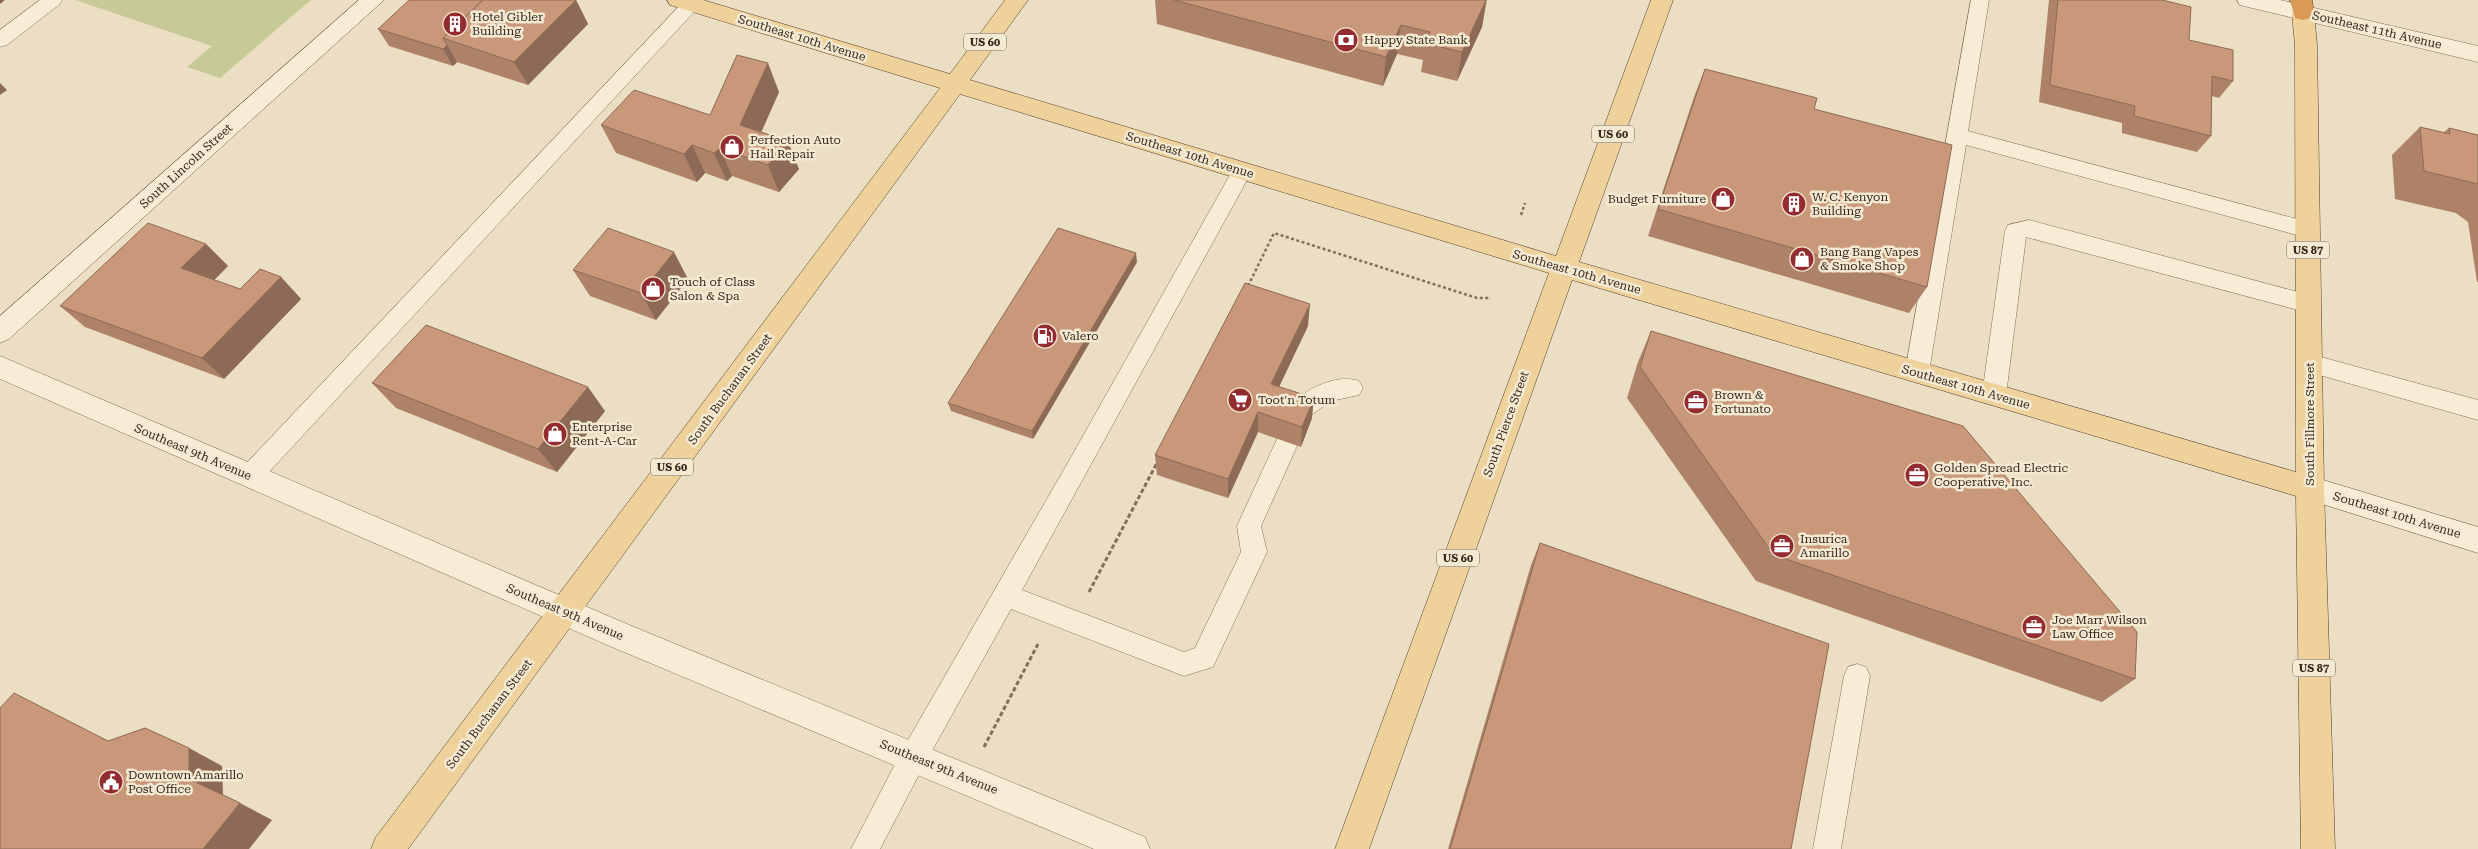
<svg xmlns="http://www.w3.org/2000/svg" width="2478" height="849" viewBox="0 0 2478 849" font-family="'Roboto Serif',serif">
	<rect width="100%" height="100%" fill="#ecdec2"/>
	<!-- green -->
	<polygon fill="#c6ca97" points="75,0 311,0 220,78 187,67 212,46"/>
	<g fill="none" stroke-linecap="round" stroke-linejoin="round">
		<defs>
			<g id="service">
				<polygon points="40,0 62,0 60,4 7,45 0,47 0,30"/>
				<polygon points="685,0 705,0 259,483 250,486 241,483 238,476 241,469"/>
				<polygon points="1971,0 1989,0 1968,131 2308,222 2316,224 2319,230 2316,236 2308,238 1966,145 1929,372 1925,379 1917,381 1909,379 1905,372"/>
				<path d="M1242 163 1249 166 1252 171 1022 590 1184 652 1195 648 1241 552 1237 526 1294 402C1310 387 1337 374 1359 381L1363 388 1359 395 1331 401 1311 415 1261 526 1267 552 1213 667 1184 676 1011 609 924 765 880 849H851L904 747 1070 459 1235 166Z"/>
				<polygon points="2029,220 2309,295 2317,298 2320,304 2317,310 2309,313 2026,237 2006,395 2002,402 1994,405 1986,402 1982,395 2005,231 2008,225"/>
				<polygon points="2310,354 2478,400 2478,420 2302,370 2298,363 2302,356"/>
				<polygon points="1857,664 1866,667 1870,676 1841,849 1813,849 1844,676 1848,667"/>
			</g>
			<g id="tertiary">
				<polygon points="2237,0 2280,0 2478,46 2478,62 2248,7 2240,5"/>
				<polygon points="0,356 634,627 1145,837 1150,849 1094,849 612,647 0,379"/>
			</g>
			<g id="secondary">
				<polygon points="359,0 384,0 9,339 0,343 0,316"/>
				<polygon points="2310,476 2478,527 2478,553 2300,497 2296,488 2300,479"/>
			</g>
			<polygon id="primary" points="667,0 703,0 950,74 1005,0 1028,0 970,80 1556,256 1651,0 1673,0 1579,262 2296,472 2295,45 2292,13 2295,8 2303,6 2311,8 2314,13 2317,45 2324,488 2335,849 2301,849 2296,496 1572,280 1369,849 1335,849 1549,273 960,94 408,849 371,849 376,837 940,88 670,5"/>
			<polygon id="motorway" points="2290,0 2312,0 2314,13 2311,18 2303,20 2295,18"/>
		</defs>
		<!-- service casing -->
		<use href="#service" stroke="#856f5a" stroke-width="1"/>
		<!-- tertiary casing -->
		<use href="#tertiary" stroke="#856f5a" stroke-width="1"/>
		<!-- secondary casing -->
		<use href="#secondary" stroke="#67513d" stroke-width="1"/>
		<!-- primary casing -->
		<use href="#primary" stroke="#533e2e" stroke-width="1"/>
		<!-- motorway casing -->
		<use href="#motorway" stroke="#533e2e" stroke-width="1"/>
		<!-- path-far1 -->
		<g stroke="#856f5a" stroke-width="2.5" stroke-dasharray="3 2.5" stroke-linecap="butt">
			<polyline points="1521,215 1525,203"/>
			<polyline points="1248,286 1274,233 1477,298 1491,298"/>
		</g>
		<!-- path -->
		<g stroke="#856f5a" stroke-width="3" stroke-dasharray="4.5 2.5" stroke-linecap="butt">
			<polyline points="1089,592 1158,461"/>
			<polyline points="984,747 1038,644"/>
		</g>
		<!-- service -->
		<use href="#service" fill="#f7ecd5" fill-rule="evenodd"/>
		<!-- tertiary -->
		<use href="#tertiary" fill="#f7ecd5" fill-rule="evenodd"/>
		<!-- secondary -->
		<use href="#secondary" fill="#f7ecd5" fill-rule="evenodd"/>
		<!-- primary -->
		<use href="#primary" fill="#eed19b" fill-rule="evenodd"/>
		<!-- motorway -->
		<use href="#motorway" fill="#d99a55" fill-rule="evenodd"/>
	</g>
	<!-- wall -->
	<g fill="#ad8268">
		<polygon points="576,0 588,24 528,85 457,62 453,66 389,46 378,29"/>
		<polygon points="1155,0 1487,0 1482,27 1457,81 1421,72 1423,60 1397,54 1383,86 1157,24"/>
		<polygon points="2049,0 2162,0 2189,40 2233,81 2219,98 2212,96 2211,136 2197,152 2122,133 2122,123 2039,102"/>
		<polygon points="1705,69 1814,109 1927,287 1909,313 1648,236 1694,97"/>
		<polygon points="779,92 761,132 799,169 779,192 732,176 727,181 705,173 697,182 616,153 601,125 710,115"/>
		<polygon points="2420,127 2443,133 2449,128 2478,135 2478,282 2477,282 2468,222 2456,213 2395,199 2392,155"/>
		<polygon points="206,244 228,266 214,280 240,289 281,277 301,299 224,379 85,327 60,306"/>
		<polygon points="1137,262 1033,439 951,411 948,403"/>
		<polygon points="573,270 688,279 656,320 590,296"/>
		<polygon points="1308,326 1279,386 1312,418 1301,447 1258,432 1228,498 1157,475 1155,455"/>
		<polygon points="1651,331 2135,679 2102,702 1756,581 1627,398 1638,362"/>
		<polygon points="372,383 605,411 557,472 396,408"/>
		<polygon points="1540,543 1791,849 1448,849 1531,565"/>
	</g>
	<!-- shaded-wall -->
	<g fill="#8d6a55">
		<polygon points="0,0 5,0 0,4"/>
		<polygon points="576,0 588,24 528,85 514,62"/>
		<polygon points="1486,0 1482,27 1457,81 1462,52"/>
		<polygon points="1401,25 1397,54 1383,86 1386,57"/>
		<polygon points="447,45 457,62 453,66 443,49"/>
		<polygon points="768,63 779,92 752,153 740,125"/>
		<polygon points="0,83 7,90 0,95"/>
		<polygon points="788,141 799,169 779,192 768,165"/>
		<polygon points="692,145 705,173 697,182 684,154"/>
		<polygon points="720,148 732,176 727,181 714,153"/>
		<polygon points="206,244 228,266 204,290 181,268"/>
		<polygon points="674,252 688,279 656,320 641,293"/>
		<polygon points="1136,253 1137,262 1033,439 1032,431"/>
		<polygon points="281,277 301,299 224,379 202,358"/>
		<polygon points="1310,304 1308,326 1271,404 1271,384"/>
		<polygon points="588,387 605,411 557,472 538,449"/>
		<polygon points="1314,398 1312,418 1301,447 1302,427"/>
		<polygon points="1258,412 1258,432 1228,498 1228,479"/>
		<polygon points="189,748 222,766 223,796 189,779"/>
		<polygon points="240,803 272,820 249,849 203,849"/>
	</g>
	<!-- building -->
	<g fill="#c99779" stroke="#8d6a55">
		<polygon points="409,0 483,0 443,38 447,45 443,49 378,29"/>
		<polygon points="483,0 576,0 514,62 443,38"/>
		<polygon points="1174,0 1486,0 1462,52 1425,43 1430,32 1401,25 1386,57"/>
		<polygon points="2058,0 2162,0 2191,7 2189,40 2233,50 2233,81 2212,76 2211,136 2134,116 2135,106 2050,85"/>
		<polygon points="737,55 768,63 740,125 788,141 768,165 720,148 714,153 692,145 684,154 601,125 634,90 710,115"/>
		<polygon points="1705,69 1817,98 1814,109 1952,145 1927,287 1658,209"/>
		<polygon points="2420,127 2450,134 2449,128 2478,135 2478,184 2424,171"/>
		<polygon points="148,223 206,244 181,268 240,289 260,269 281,277 202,358 60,306"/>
		<polygon points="608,228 674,252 641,293 573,270"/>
		<polygon points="1058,228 1136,253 1032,431 948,403"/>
		<polygon points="1245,283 1310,304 1271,384 1314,398 1302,427 1258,412 1228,479 1155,455"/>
		<polygon points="426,325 588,387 538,449 372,383"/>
		<polygon points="1651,331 1963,426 2137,632 2135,679 1774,555 1640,367"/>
		<polygon points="1540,543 1829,644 1791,849 1450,849"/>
		<polygon points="14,693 108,741 145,728 189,748 189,779 240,803 203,849 0,849 0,708"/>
	</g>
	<!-- icons -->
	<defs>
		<symbol id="building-disc" viewBox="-11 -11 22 22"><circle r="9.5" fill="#922c31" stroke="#f4e9d1"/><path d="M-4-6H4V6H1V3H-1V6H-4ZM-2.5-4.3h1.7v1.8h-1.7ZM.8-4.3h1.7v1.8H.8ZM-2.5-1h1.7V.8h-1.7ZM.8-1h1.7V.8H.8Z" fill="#fff"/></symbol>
		<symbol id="bank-disc" viewBox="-11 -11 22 22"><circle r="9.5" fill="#922c31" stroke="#f4e9d1"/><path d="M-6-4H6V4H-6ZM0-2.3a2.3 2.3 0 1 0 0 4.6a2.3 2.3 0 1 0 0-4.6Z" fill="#fff"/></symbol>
		<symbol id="shop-disc" viewBox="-11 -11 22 22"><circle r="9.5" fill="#922c31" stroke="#f4e9d1"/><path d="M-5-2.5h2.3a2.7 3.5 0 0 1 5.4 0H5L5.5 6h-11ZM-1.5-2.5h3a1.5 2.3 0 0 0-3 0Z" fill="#fff"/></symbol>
		<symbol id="fuel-disc" viewBox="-11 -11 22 22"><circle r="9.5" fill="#922c31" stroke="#f4e9d1"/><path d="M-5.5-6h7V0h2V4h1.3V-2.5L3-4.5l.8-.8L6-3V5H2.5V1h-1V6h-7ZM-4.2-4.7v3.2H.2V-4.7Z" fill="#fff"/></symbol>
		<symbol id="supermarket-disc" viewBox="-11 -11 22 22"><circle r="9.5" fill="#922c31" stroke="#f4e9d1"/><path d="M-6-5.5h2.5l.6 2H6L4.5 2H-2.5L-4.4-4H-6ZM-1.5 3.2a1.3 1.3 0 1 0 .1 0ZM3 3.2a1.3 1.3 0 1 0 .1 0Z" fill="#fff"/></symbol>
		<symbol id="office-disc" viewBox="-11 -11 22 22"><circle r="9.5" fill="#922c31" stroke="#f4e9d1"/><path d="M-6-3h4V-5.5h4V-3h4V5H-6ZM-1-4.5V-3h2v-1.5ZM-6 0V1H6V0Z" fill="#fff"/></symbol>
		<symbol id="civic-disc" viewBox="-11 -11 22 22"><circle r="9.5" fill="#922c31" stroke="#f4e9d1"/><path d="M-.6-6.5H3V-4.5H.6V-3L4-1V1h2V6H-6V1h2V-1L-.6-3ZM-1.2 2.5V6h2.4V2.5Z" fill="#fff"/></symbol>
	</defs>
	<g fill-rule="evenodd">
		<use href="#building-disc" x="441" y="10" width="28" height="28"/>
		<use href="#bank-disc" x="1332" y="26" width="28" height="28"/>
		<use href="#shop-disc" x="718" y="133" width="28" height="28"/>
		<use href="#shop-disc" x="1709" y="185" width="28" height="28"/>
		<use href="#building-disc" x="1780" y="190" width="28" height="28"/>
		<use href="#shop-disc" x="1788" y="245" width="28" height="28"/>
		<use href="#shop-disc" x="639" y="275" width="28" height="28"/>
		<use href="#fuel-disc" x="1031" y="322" width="28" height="28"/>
		<use href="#supermarket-disc" x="1226" y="386" width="28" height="28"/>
		<use href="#office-disc" x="1682" y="388" width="28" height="28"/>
		<use href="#shop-disc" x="541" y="420" width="28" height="28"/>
		<use href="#office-disc" x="1903" y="461" width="28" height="28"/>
		<use href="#office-disc" x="1768" y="532" width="28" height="28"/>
		<use href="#office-disc" x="2020" y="613" width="28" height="28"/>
		<use href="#civic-disc" x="97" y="768" width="28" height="28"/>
	</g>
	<g text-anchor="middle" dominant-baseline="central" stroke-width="5" stroke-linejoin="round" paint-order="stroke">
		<!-- shield labels -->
		<g fill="#f4e9d1" stroke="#6f6254" stroke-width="1">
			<rect x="964" y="33.5" width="42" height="17" rx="4"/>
			<rect x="1592" y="125.5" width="42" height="17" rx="4"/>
			<rect x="2287" y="241.5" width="42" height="17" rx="4"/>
			<rect x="651" y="458.5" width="42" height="17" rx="4"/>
			<rect x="1437" y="549.5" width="42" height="17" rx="4"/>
			<rect x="2293" y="659.5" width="42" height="17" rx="4"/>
		</g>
		<g font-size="11" font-weight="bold" fill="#36281e">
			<text x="985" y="42">US 60</text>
			<text x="1613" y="134">US 60</text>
			<text x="2308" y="250">US 87</text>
			<text x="672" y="467">US 60</text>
			<text x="1458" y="558">US 60</text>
			<text x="2314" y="668">US 87</text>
		</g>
		<!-- poi labels -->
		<g font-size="12" fill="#36281e" stroke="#f4e9d1" text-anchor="start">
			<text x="472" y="17">Hotel Gibler<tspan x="472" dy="14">Building</tspan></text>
			<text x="1364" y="40">Happy State Bank</text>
			<text x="750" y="140">Perfection Auto<tspan x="750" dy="14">Hail Repair</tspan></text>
			<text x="1812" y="197">W. C. Kenyon<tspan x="1812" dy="14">Building</tspan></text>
			<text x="1706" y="199" text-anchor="end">Budget Furniture</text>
			<text x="1820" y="252">Bang Bang Vapes<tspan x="1820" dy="14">&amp; Smoke Shop</tspan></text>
			<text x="670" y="282">Touch of Class<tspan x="670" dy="14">Salon &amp; Spa</tspan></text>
			<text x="1062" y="336">Valero</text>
			<text x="1714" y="395">Brown &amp;<tspan x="1714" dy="14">Fortunato</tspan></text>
			<text x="1258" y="400">Toot'n Totum</text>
			<text x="572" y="427">Enterprise<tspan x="572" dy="14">Rent-A-Car</tspan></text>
			<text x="1934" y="468">Golden Spread Electric<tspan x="1934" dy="14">Cooperative, Inc.</tspan></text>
			<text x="1800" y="539">Insurica<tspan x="1800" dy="14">Amarillo</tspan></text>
			<text x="2052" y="620">Joe Marr Wilson<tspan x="2052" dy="14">Law Office</tspan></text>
			<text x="128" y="775">Downtown Amarillo<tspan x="128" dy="14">Post Office</tspan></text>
		</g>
		<!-- street labels -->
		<g font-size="12" fill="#36281e" stroke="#f4e9d1">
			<text transform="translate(2377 30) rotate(13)">Southeast 11th Avenue</text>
			<text transform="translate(802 38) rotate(17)">Southeast 10th Avenue</text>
			<text transform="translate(1190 155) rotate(17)">Southeast 10th Avenue</text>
			<text transform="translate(186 166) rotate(-42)">South Lincoln Street</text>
			<text transform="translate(1577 272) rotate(16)">Southeast 10th Avenue</text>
			<text transform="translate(1966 387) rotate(16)">Southeast 10th Avenue</text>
			<text transform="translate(730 389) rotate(-54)">South Buchanan Street</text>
			<text transform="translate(1506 424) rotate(-70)">South Pierce Street</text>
			<text transform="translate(2310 424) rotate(-90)">South Fillmore Street</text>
			<text transform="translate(193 452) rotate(23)">Southeast 9th Avenue</text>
			<text transform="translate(2397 515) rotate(17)">Southeast 10th Avenue</text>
			<text transform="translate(565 612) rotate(23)">Southeast 9th Avenue</text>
			<text transform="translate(489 714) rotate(-53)">South Buchanan Street</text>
			<text transform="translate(939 767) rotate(22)">Southeast 9th Avenue</text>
		</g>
	</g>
</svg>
